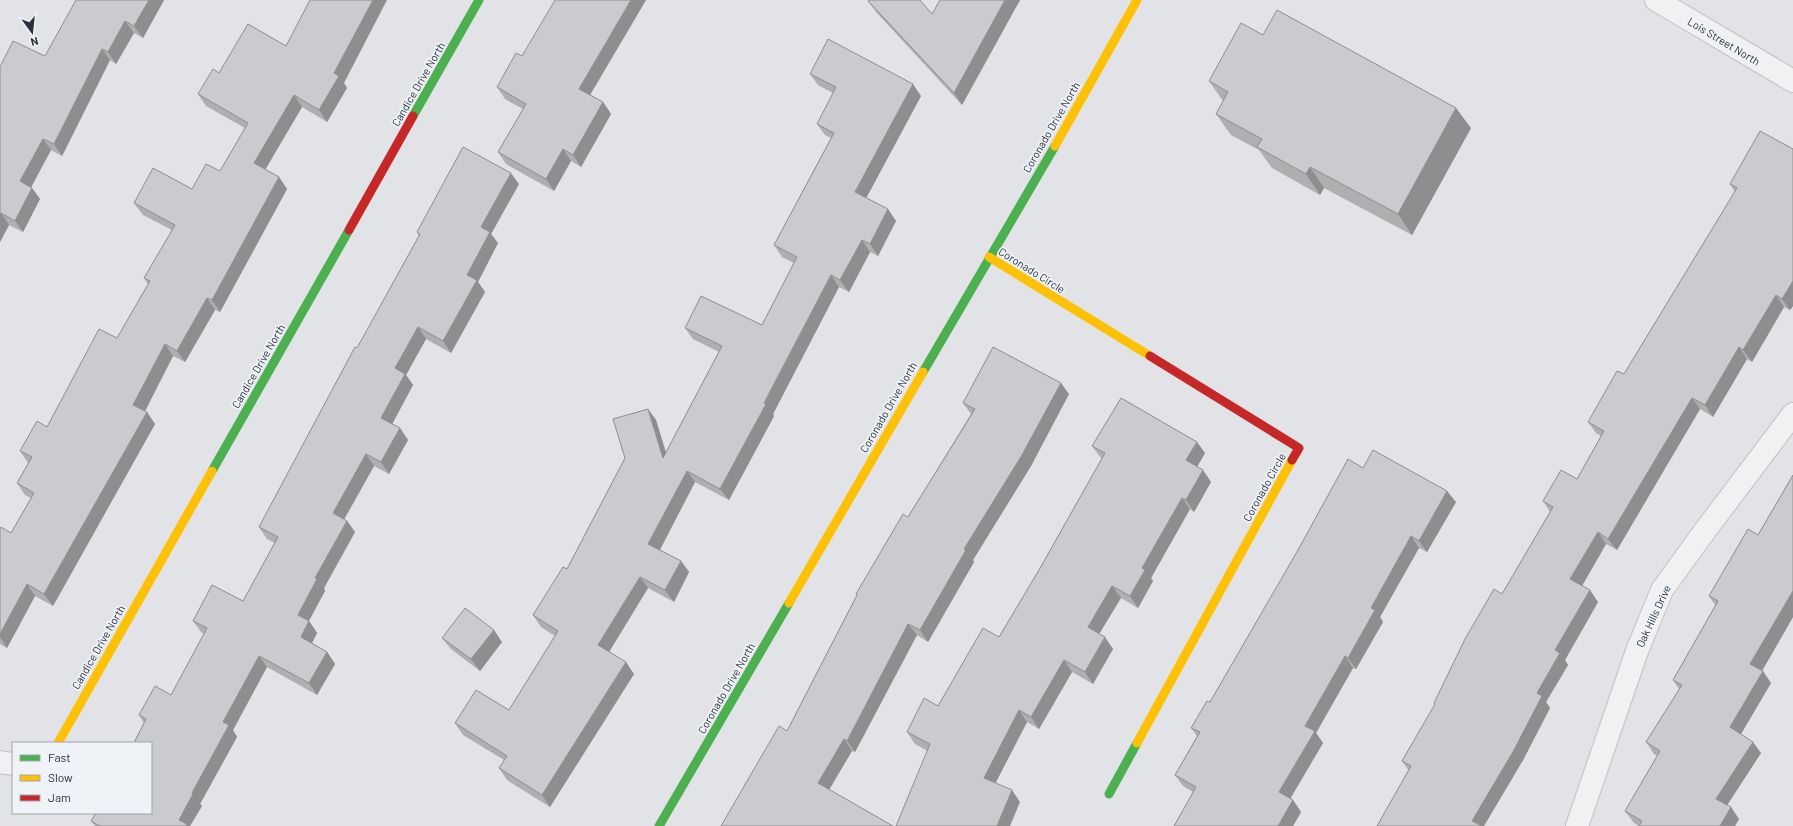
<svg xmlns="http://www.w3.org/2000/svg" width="1793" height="826" viewBox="0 0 1793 826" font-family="Barlow,sans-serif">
	<rect width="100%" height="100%" fill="#e1e3e6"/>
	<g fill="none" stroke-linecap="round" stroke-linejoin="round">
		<defs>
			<g id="street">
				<polyline points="1656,0 1793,81"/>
				<polyline points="0,762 13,764"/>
				<polyline points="1577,826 1637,651 1662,590 1704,532 1793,414"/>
			</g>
		</defs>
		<!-- street casing -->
		<use href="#street" stroke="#bfc1c4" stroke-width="24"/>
		<!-- street -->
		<use href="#street" stroke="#f1f1f3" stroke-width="22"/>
		<!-- fast -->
		<g stroke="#4caf50" stroke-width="9">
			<polyline points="413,116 479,0"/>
			<polyline points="923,372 1055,146"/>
			<polyline points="212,471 349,230"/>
			<polyline points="1109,794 1137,743"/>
			<polyline points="659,826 789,603"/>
		</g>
		<!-- slow -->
		<g stroke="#ffc107" stroke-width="9">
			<polyline points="1055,146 1137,0"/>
			<polyline points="989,257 1150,356"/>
			<polyline points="789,603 923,372"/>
			<polyline points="58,743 212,471"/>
			<polyline points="1137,743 1292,460"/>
		</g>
		<!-- jam -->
		<g stroke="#c62828" stroke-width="9">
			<polyline points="349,230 413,116"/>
			<polyline points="1150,356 1299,448 1292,460"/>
		</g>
	</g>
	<!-- wall -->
	<g fill="#adafb1">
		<polygon points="164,0 143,38 134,33 116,64 110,60 62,156 51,150 31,187 32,188 40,199 23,232 9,225 0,242 0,67 45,56"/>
		<polygon points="646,0 590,95 603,102 611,114 581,167 571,161 554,191 506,164 498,152 523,109 505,99 497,87"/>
		<polygon points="940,0 1020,0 962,105 877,13 868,1 932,14"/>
		<polygon points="1263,35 1471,128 1412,235 1324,188 1320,195 1272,168 1259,150 1231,135 1216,114 1223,101 1209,81"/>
		<polygon points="219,73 344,83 347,88 327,122 302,107 265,170 279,177 287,189 220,312 215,310 185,362 173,356 145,411 155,424 53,606 35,596 7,648 0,644 0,529 11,533 31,498 25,495 17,483 28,463 20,451 47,427 117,338 148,284 144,278 172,230 143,215 134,203 192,189 220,171 245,128 206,106 198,94"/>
		<polygon points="810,74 921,96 866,198 896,221 878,256 870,252 849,292 839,287 773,414 774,416 729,500 695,482 660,550 681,561 689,572 674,602 648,588 609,652 634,674 550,807 507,780 499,768 504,760 463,735 455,723 509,710 555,636 541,627 533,615 567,569 625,458 648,409 656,420 666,452 719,352 693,339 685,328 762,325 794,263 782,257 774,245 831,138 825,135 817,124 833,93 818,85"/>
		<polygon points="1793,149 1793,306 1790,310 1784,307 1752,362 1747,359 1713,417 1700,409 1617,550 1606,544 1582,586 1598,602 1565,660 1568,665 1546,702 1550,708 1522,762 1409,771 1402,761 1435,705 1434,703 1502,594 1550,512 1543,501 1577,479 1601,436 1596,433 1588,422 1624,374 1735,192 1730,184"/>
		<polygon points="519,184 491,234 498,243 478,282 485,292 451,353 426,339 406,375 413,385 392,424 400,428 408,440 389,474 374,466 344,519 347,521 355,532 324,588 325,591 309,621 317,633 312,643 327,652 335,664 317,695 267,667 233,730 237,737 200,804 202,806 190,826 95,826 91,821 144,723 139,715 171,695 204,634 201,632 193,621 243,601 275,543 267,539 259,527 419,236 417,232"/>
		<polygon points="1069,394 1031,466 973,560 974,562 928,642 917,635 855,752 852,751 829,789 721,826 787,731 857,595 856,594 908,517 971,414 963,403"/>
		<polygon points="1092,446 1205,453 1197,467 1211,482 1194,512 1190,509 1151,578 1153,581 1138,608 1121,598 1099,634 1113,649 1093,684 1072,672 1039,729 1027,722 995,783 1020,802 915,744 907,732 938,706 999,637 1039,570 1102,458 1101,458"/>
		<polygon points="1363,468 1456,502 1427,552 1419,548 1380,617 1383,622 1356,669 1353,668 1316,733 1323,743 1290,799 1293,800 1301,812 1293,826 1174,826 1193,792 1183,786 1175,775 1197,736 1191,728 1210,702"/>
		<polygon points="1793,475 1793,617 1762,671 1771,683 1741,734 1761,753 1727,805 1739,819 1735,826 1639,826 1634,823 1625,811 1658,756 1654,754 1646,742 1679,689 1673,680 1716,606 1709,596 1758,535"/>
		<polygon points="442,638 502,642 480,671 451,649"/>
	</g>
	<!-- shaded-wall -->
	<g fill="#8d8e90">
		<polygon points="149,0 164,0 143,38 134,26"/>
		<polygon points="373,0 387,0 344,83 347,88 327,122 319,110 334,73"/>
		<polygon points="631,0 646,0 587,100 579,89"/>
		<polygon points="1005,0 1020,0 962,105 954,93"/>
		<polygon points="125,21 134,33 116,64 108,52"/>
		<polygon points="102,49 110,60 62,156 54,144"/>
		<polygon points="913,84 921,96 863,204 855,192"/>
		<polygon points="294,95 302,107 262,175 254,163"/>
		<polygon points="603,102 611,114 581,167 573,155"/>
		<polygon points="1456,108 1471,128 1412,235 1398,214"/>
		<polygon points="43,139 51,150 28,193 20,181"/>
		<polygon points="563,149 571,161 554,191 546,179"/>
		<polygon points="1310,167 1324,188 1320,195 1306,174"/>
		<polygon points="511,173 519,184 491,234 498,243 478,282 485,292 451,353 443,341 481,227"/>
		<polygon points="279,177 287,189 220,312 212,300"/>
		<polygon points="32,188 40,199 23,232 15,221"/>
		<polygon points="888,209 896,221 878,256 870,244"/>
		<polygon points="1,213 9,225 0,242 0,215"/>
		<polygon points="862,240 870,252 849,292 840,280"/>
		<polygon points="831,275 839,287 773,414 774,416 729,500 720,489"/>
		<polygon points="1793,281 1793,306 1790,310 1782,299"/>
		<polygon points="1776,295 1784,307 1752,362 1743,350"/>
		<polygon points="207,298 215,310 185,362 177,351"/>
		<polygon points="418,327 426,339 406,375 413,385 389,430 381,418 395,368"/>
		<polygon points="165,344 173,356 142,417 133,405"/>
		<polygon points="1739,347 1747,359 1713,417 1705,405"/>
		<polygon points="1061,383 1069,394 1031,466 973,560 974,562 928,642 920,630 964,549"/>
		<polygon points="1692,398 1700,409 1617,550 1608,539"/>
		<polygon points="648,409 656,420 671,470 663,458"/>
		<polygon points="147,412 155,424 53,606 44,594"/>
		<polygon points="400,428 408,440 389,474 381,462"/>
		<polygon points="1197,442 1205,453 1194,472 1186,460"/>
		<polygon points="366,454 374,466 341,525 333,513"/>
		<polygon points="1203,470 1211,482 1194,512 1186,500"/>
		<polygon points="687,471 695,482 657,555 648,544"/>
		<polygon points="1447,491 1456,502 1427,552 1419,541"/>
		<polygon points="1182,498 1190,509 1151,578 1153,581 1138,608 1130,596 1142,568"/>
		<polygon points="347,521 355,532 324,588 325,591 306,626 298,615 315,578"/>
		<polygon points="1598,532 1606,544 1579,591 1570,579"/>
		<polygon points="1411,536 1419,548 1380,617 1383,622 1356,669 1348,658 1371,608"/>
		<polygon points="681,561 689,572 674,602 665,590"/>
		<polygon points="640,577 648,588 606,657 598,645"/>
		<polygon points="27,584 35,596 7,648 0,637 0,634"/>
		<polygon points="1112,586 1121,598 1096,639 1088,627"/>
		<polygon points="1590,590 1598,602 1565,660 1568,665 1546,702 1550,708 1522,762 1484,826 1476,826 1472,821 1537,693 1555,650"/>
		<polygon points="1793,591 1793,617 1759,676 1750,664"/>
		<polygon points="309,621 317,633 309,649 301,637"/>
		<polygon points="908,624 917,635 855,752 847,741"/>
		<polygon points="494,630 502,642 480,671 471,659"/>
		<polygon points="1105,637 1113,649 1093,684 1085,672"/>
		<polygon points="327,652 335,664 317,695 309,683"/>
		<polygon points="259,656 267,667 233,730 237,737 200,804 202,806 190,826 184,826 179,820 223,722"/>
		<polygon points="1345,656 1353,668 1316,733 1323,743 1287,804 1279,792 1305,726"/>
		<polygon points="1064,660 1072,672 1039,729 1031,717"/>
		<polygon points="626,662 634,674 550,807 542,795"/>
		<polygon points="1763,671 1771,683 1738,739 1730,727"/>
		<polygon points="1019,710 1027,722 992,790 984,778"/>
		<polygon points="844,739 852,751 826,795 818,783"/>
		<polygon points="1753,742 1761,753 1724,810 1716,799"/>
		<polygon points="1012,790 1020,802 1010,826 997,826"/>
		<polygon points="1293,800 1301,812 1293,826 1278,826"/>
		<polygon points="1731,807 1739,819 1735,826 1720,826"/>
	</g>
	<!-- building -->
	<g fill="#c9cbce" stroke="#8d8e90">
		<polygon points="76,0 149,0 134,26 125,21 108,52 102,49 54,144 43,139 20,181 32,188 15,221 1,213 0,215 0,67 13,41 45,56"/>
		<polygon points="310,0 373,0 334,73 339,76 319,110 294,95 254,163 279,177 212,300 207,298 177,351 165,344 133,405 147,412 44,594 27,584 0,634 0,529 1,527 11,533 34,493 17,483 32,457 20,451 37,421 47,427 99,329 117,338 150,281 144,278 175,225 134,203 153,168 192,189 206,164 220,171 248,123 198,94 213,69 219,73 248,24 286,46"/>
		<polygon points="555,0 631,0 579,89 603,102 573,155 563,149 546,179 498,152 526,104 497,87 516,53 522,56"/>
		<polygon points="870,0 920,0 932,14 940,0 1005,0 954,93 868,1"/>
		<polygon points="1277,10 1456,108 1398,214 1310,167 1306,174 1257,147 1262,139 1216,114 1228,92 1209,81 1241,23 1263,35"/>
		<polygon points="828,39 913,84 855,192 888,209 870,244 862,240 840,280 831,275 764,403 766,404 720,489 687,471 648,544 681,561 665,590 640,577 598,645 626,662 542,795 499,768 507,756 455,723 476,690 509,710 558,631 533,615 563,567 567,569 625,458 613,419 648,409 663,458 722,346 685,328 701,296 762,325 797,257 774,245 834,133 817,124 836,87 810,74"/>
		<polygon points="1760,131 1793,149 1793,281 1782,299 1776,295 1743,350 1739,347 1705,405 1692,398 1608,539 1598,532 1570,579 1590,590 1555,650 1560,653 1537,693 1542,696 1514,750 1472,821 1482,826 1377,826 1411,766 1402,761 1435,704 1434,703 1465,639 1494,589 1502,594 1553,507 1543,501 1561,470 1577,479 1604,431 1588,422 1617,371 1624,374 1737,188 1730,184"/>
		<polygon points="463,147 511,173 481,227 490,232 467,275 477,280 443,341 418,327 395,368 405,374 381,418 400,428 381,462 366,454 333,513 347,521 315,578 317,579 298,615 309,621 301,637 327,652 309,683 259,656 223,722 229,725 192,793 193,794 179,820 187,824 186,826 100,826 91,821 96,813 151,813 151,743 134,743 146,719 139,715 155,686 171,695 207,628 193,621 212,585 243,601 278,537 259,527 355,347 357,348 420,234 417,232"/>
		<polygon points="993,347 1061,383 1022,455 964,549 966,550 920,630 908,624 847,741 844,739 818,783 893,826 721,826 779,726 787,731 857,595 856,594 903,514 908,517 975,409 963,403"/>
		<polygon points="1121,398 1197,442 1186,460 1203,470 1186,500 1182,498 1142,568 1145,570 1130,596 1112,586 1088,627 1105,637 1085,672 1064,660 1031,717 1019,710 984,778 1012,790 997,826 896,826 930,744 907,732 924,698 938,706 983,628 999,637 1039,570 1105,453 1092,446"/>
		<polygon points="1373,450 1447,491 1419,541 1411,536 1371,608 1375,610 1348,658 1345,656 1305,726 1315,731 1279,792 1293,800 1278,826 1174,826 1196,787 1175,775 1200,732 1191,728 1207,701 1210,702 1298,550 1348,459 1363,468"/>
		<polygon points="1793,475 1793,591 1750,664 1763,671 1730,727 1753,742 1716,799 1731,807 1720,826 1639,826 1642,821 1625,811 1660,751 1646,742 1682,685 1673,680 1718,601 1709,596 1748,529 1758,535"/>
		<polygon points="465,608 494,630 471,659 442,638"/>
	</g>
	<g text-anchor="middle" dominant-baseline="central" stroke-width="3.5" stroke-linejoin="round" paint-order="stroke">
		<!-- street labels -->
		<g font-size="11" fill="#28323f" stroke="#eff2f6">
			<text transform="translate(1724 41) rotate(31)">Lois Street North</text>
			<text transform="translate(418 84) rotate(-60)">Candice Drive North</text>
			<text transform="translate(1051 127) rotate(-60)">Coronado Drive North</text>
			<text transform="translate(1032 270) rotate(32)">Coronado Circle</text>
			<text transform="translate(258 366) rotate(-60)">Candice Drive North</text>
			<text transform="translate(888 407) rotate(-60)">Coronado Drive North</text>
			<text transform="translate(1264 487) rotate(-61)">Coronado Circle</text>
			<text transform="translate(1653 616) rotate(-65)">Oak Hills Drive</text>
			<text transform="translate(98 647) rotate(-60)">Candice Drive North</text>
			<text transform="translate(726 688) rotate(-60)">Coronado Drive North</text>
		</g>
	</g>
	<!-- legend -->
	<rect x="12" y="742" width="140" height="72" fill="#eff2f6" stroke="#9fa5ad"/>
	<rect x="20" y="755" width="20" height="6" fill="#4caf50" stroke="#9fa5ad"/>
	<text x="48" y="762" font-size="12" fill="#28323f">Fast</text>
	<rect x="20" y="775" width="20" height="6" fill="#ffc107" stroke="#9fa5ad"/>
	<text x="48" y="782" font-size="12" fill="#28323f">Slow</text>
	<rect x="20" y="795" width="20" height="6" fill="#c62828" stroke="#9fa5ad"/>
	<text x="48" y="802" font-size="12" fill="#28323f">Jam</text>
	<!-- north arrow -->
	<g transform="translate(32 32) rotate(165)" stroke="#eff2f6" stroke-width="3" paint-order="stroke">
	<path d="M0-3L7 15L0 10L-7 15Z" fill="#28323f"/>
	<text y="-6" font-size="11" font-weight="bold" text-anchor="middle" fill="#28323f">N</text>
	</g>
</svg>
